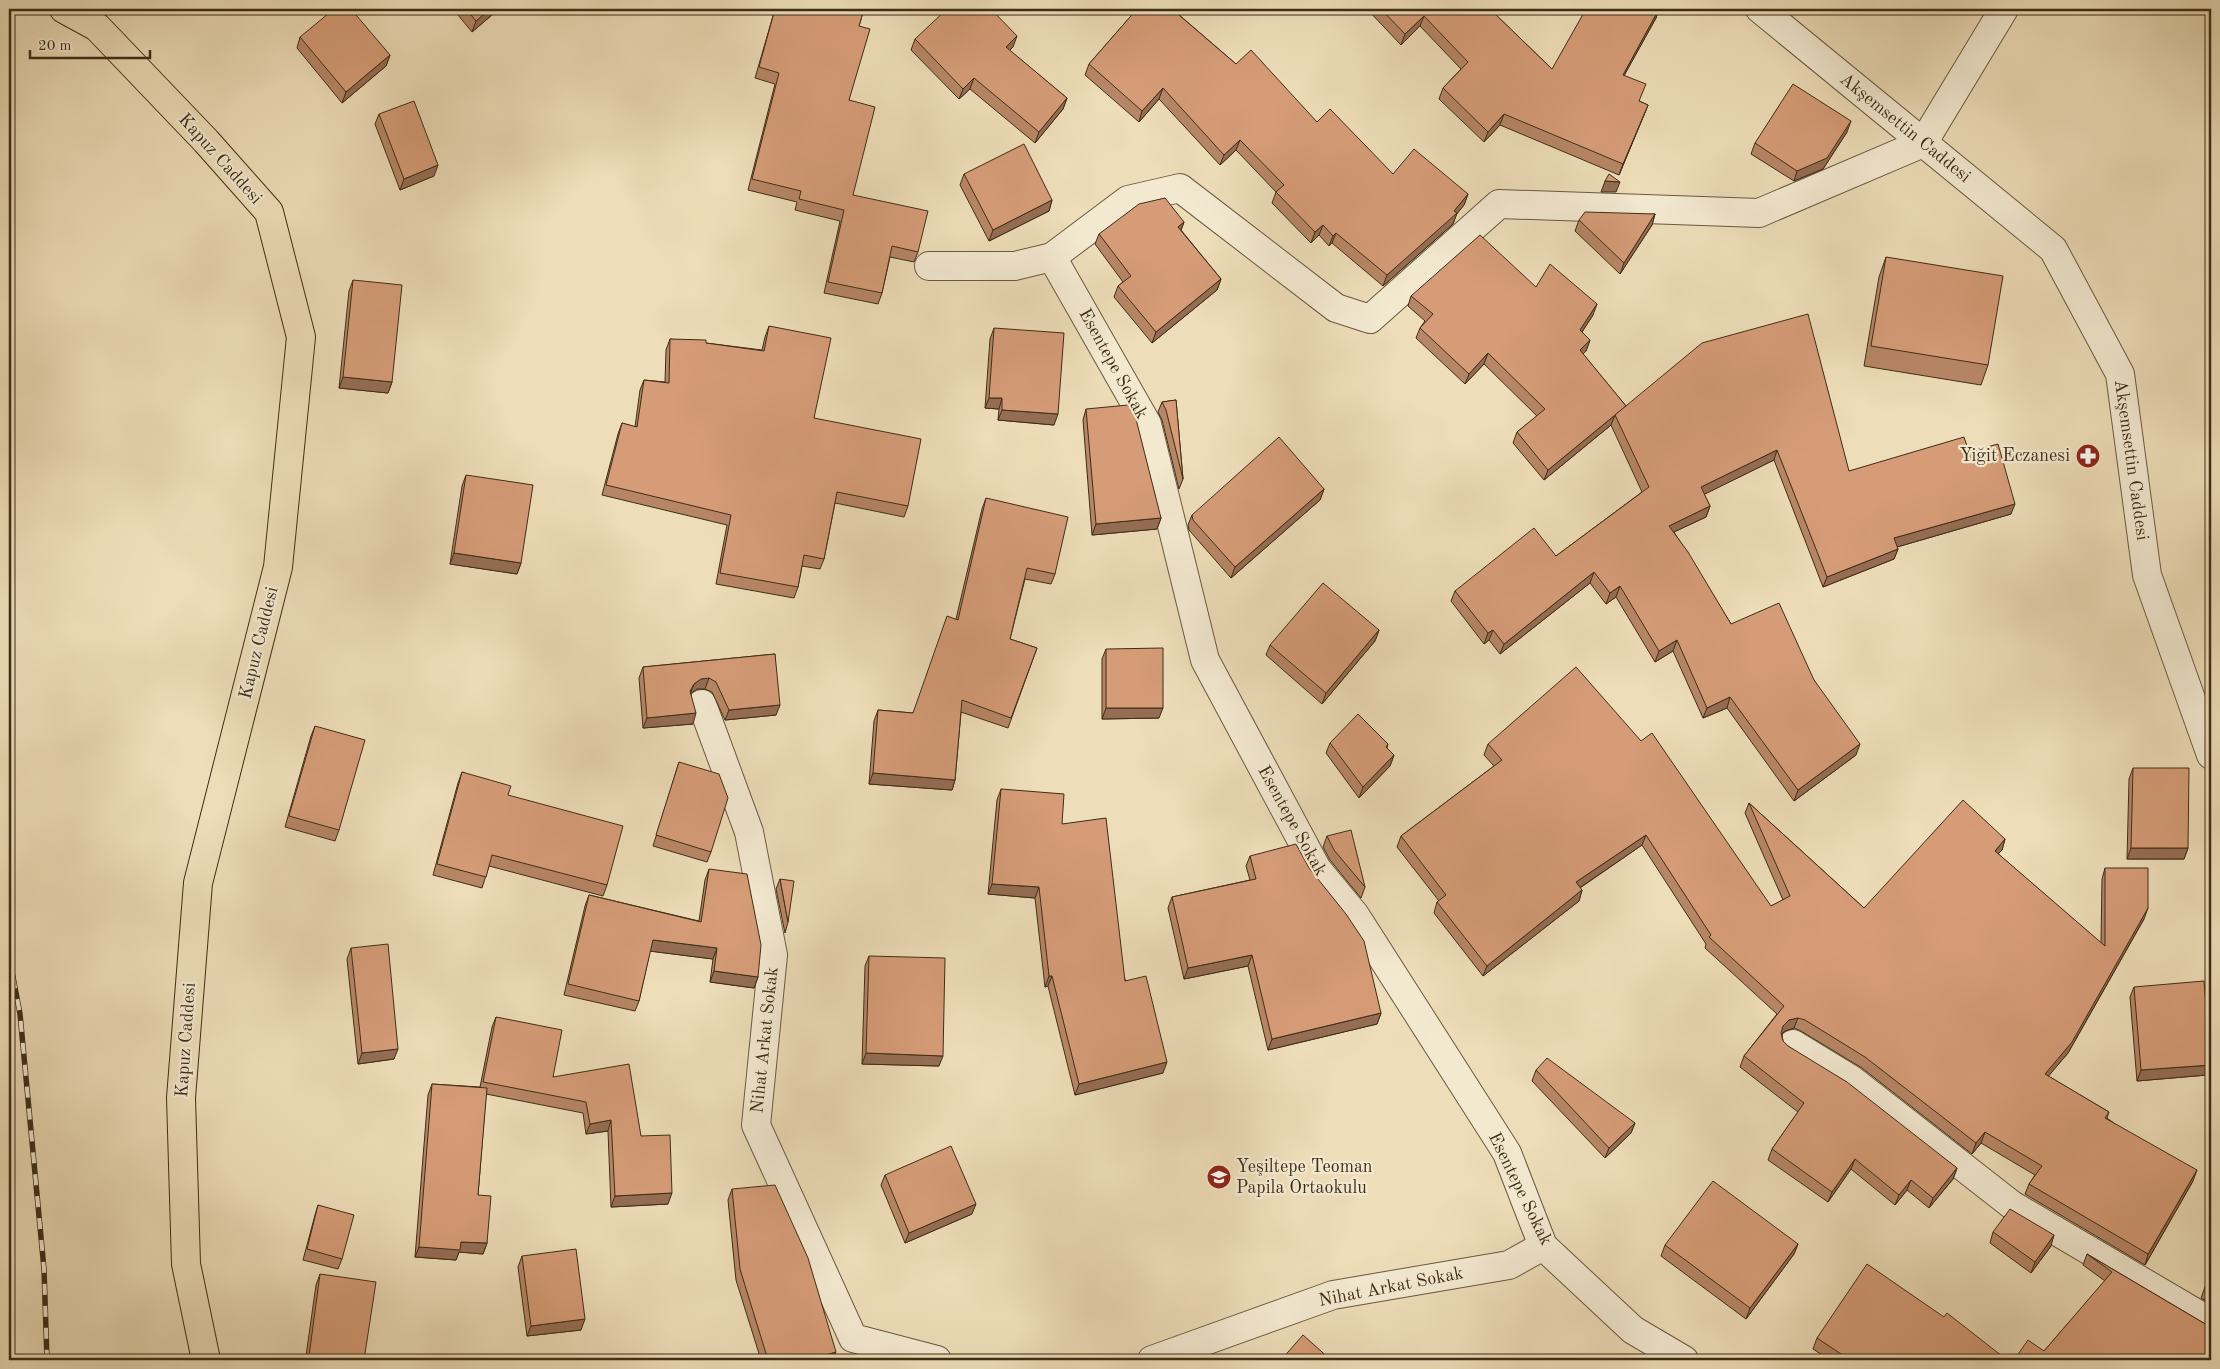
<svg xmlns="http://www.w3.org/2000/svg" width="2220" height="1369" viewBox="0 0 2220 1369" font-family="'Old Standard TT',serif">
	<rect width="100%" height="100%" fill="#edddb8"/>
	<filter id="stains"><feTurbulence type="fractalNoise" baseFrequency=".004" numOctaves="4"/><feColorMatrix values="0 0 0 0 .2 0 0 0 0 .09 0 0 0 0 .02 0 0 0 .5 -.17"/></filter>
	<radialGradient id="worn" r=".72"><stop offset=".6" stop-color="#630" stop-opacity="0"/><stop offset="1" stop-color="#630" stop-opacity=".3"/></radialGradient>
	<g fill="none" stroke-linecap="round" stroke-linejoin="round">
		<defs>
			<g id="minor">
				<polyline points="1760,9 2053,249 2120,374 2147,575 2211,755"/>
				<polyline points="1052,257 1147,424 1205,660 1317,869 1355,915 1507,1153 1543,1246 1633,1330 1684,1360"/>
				<polyline points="929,266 1015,266 1052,257 1128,200 1180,188 1336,308 1370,319 1499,204 1759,213 1923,143 2004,9"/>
				<polyline points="702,704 749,832 773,955 756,1125 853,1338 937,1360"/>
				<polyline points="1793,1044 1852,1080 2012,1205 2211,1322"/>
				<polyline points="1152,1360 1333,1295 1509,1265 1543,1246"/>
			</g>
			<polyline id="major" points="64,9 97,27 206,141 269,212 301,337 278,567 198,883 181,1098 186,1264 206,1360"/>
		</defs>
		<!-- minor casing -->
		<use href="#minor" stroke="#6a593f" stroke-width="30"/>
		<!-- major casing -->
		<use href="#major" stroke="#3e2d17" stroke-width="30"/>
		<!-- minor -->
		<use href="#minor" stroke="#f3e9d1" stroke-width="28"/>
		<!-- major -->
		<use href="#major" stroke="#edddb8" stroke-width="28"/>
		<defs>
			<polyline id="rail" points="9,956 20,1014 44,1269 47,1360"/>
		</defs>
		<!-- rail casing -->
		<use href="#rail" stroke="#3e2d17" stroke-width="5.5"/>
		<!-- rail -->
		<use href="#rail" stroke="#f3e9d1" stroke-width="4" stroke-dasharray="11" stroke-linecap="butt"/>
	</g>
	<!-- wall -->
	<g fill="#b78666" stroke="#3e2d17">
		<polygon points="453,9 499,9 472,32"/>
		<polygon points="775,9 864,9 859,26 849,100 853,195 918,252 914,262 890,257 882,293 878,304 824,293 840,221 795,210 797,202 748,190 775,84 755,78"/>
		<polygon points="1137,9 1181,9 1177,13 1236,64 1317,122 1393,174 1468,194 1464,205 1457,213 1453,224 1383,286 1332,243 1329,246 1319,235 1311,243 1272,203 1276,192 1236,150 1220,165 1159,99 1139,122 1085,75 1089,64"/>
		<polygon points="1367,9 1500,9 1495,14 1552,69 1659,9 1656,18 1624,75 1639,101 1648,105 1619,175 1500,125 1484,142 1439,99 1443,88 1461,69 1420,26 1401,45"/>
		<polygon points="300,37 390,55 386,66 342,103 297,48"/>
		<polygon points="915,39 1013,47 1009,50 1067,98 1063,109 1035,143 970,89 959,99 911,50"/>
		<polygon points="379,114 434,176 400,190 375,124"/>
		<polygon points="1847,132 1823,169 1794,181 1751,154 1755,143"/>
		<polygon points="964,174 1052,200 1049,211 989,241 960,185"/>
		<polygon points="1655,214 1652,225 1620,274 1575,231 1579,220"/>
		<polygon points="1184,222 1181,230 1221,279 1217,290 1152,343 1114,297 1118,286 1123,282 1095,244 1099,234"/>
		<polygon points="1886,257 1988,365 1981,385 1864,366 1879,277"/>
		<polygon points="353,280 392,382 388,393 339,388 349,291"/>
		<polygon points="1536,287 1593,315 1582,332 1590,340 1586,351 1583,354 1626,406 1849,471 1969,452 2011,514 1897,547 1898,549 1894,559 1823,587 1774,460 1704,494 1710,506 1706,517 1674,532 1731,624 1814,680 1856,755 1794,801 1727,708 1703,718 1673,651 1655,662 1616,597 1606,604 1590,583 1500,654 1489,640 1484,644 1451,601 1455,591 1556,556 1642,492 1611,425 1544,480 1513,443 1517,432 1537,416 1484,364 1465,384 1416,338 1420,328 1425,321 1408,306 1411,296"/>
		<polygon points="769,326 814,418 908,506 904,517 835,503 824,559 820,569 802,566 798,587 794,598 716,584 727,525 602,495 618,434 622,423 635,427 640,390 644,380 665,382 666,350 670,339 706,343 762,350 765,337"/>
		<polygon points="994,328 1054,425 998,420 999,409 985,408 990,339"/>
		<polygon points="1176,400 1183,479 1179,489 1162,420 1158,412 1162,402"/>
		<polygon points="1086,409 1161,518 1157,529 1092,535 1083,420"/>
		<polygon points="466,475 521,563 517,574 450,564 462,486"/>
		<polygon points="1324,489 1320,500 1231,578 1189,530 1188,525 1192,515"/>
		<polygon points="986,498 1055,574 1051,584 1025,579 1010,639 1037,648 1008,728 961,712 955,780 952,790 869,784 874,721 878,710 913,713 956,619 982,509"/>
		<polygon points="1379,630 1375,641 1322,704 1266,655 1270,645"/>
		<polygon points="1106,649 1159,718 1102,719 1102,659"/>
		<polygon points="775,654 776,715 725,720 712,692 705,689 697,689 691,693 693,724 643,728 639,678 643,667"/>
		<polygon points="315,726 339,830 335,841 285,827 311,736"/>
		<polygon points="1330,743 1388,744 1387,748 1394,755 1390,766 1359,798 1326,753"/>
		<polygon points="1488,744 1771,906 1783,900 1745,813 1749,803 1864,908 2005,839 2002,850 1998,854 2101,943 2102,879 2105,868 2144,919 2068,1053 2048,1076 2109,1112 2107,1118 2193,1181 2145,1265 2025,1194 2029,1184 2035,1175 1981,1143 1972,1154 1862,1068 1801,1031 1794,1028 1785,1031 1782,1034 1783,1041 1788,1046 1957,1168 1953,1179 1929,1208 1907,1190 1895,1205 1851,1169 1828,1202 1768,1160 1772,1149 1798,1112 1740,1067 1744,1056 1777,1014 1705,948 1706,944 1642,845 1580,888 1582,890 1579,901 1483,976 1434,913 1437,902 1439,901 1397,847 1401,836 1494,766 1484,755"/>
		<polygon points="679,762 711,852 707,862 653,846"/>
		<polygon points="2133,768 2188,848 2184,859 2127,859 2129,779"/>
		<polygon points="462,772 508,795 607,885 603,896 489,866 482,888 433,875 458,783"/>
		<polygon points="1001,789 1062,824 1163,1073 1075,1095 1048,986 1045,987 1035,898 988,894 997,800"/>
		<polygon points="1327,836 1365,887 1361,898 1330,860 1323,847"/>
		<polygon points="1250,856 1381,1013 1377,1024 1268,1050 1248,966 1184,979 1168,908 1172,897 1250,880 1246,866"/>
		<polygon points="709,869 758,977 754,988 710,982 713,959 650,951 639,1001 635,1011 564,995 585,906 589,895 699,921 705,880"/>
		<polygon points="780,879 788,922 785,933 776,889"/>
		<polygon points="351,948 394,1059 358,1064 347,959"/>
		<polygon points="869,956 939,1066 862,1064 865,966"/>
		<polygon points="2134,987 2207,1075 2137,1081 2130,997"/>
		<polygon points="496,1017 553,1077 641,1136 668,1204 611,1207 608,1131 586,1134 583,1113 486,1094 478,1195 487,1243 483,1254 459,1252 456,1260 415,1257 428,1095 432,1084 480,1087 492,1027"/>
		<polygon points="1536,1070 1635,1123 1631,1133 1605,1158 1532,1081"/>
		<polygon points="885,1175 972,1214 905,1243 881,1185"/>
		<polygon points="732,1189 832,1360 761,1360 736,1280 728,1200"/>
		<polygon points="318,1205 342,1259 338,1269 303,1260 315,1215"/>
		<polygon points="1993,1232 2051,1246 2031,1273 1990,1243"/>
		<polygon points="1798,1244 1794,1254 1746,1319 1661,1256 1665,1245"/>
		<polygon points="2087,1254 2207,1325 2044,1351 2105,1281 2083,1265"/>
		<polygon points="522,1256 581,1330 527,1336 518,1267"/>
		<polygon points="320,1274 364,1360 298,1360 299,1356 306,1356 316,1285"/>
		<polygon points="2211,1279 2211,1304 2201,1298 2205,1287"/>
		<polygon points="1817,1338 2007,1360 1830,1360 1813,1349"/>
	</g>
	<!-- shaded-wall -->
	<g fill="#956d53" stroke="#3e2d17">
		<polygon points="490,9 499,9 472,32 476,21"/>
		<polygon points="1178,9 1181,9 1176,15"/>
		<polygon points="1493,9 1500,9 1488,21 1491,10"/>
		<polygon points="1659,9 1656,18 1619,85 1623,75"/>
		<polygon points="1424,16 1420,26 1401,45 1405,34"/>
		<polygon points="1017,36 1013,47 1002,58 1006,47"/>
		<polygon points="390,55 386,66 342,103 346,92"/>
		<polygon points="974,78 970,89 959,99 963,89"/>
		<polygon points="1163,88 1159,99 1139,122 1142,111"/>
		<polygon points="1067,98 1063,109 1035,143 1039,132"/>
		<polygon points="1648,105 1644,115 1619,175 1623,164"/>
		<polygon points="1504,114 1500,125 1484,142 1488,132"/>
		<polygon points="1851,121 1847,132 1823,169 1794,181 1797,171"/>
		<polygon points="1240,140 1236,150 1220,165 1224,155"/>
		<polygon points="438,165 434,176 400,190 404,179"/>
		<polygon points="1605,181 1620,182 1616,192 1601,192"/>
		<polygon points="1468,194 1464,205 1456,215 1457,213 1453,224 1383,286 1387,275 1454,211"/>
		<polygon points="1052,200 1049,211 989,241 993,230"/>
		<polygon points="1655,214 1652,225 1620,274 1624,263"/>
		<polygon points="1184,222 1180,233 1178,227"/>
		<polygon points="1323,225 1319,235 1311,243 1315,232"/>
		<polygon points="1336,233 1332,243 1329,246 1333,236"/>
		<polygon points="1221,279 1217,290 1152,343 1156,332"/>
		<polygon points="1597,304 1593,315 1576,341 1580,330"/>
		<polygon points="1590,340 1586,351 1576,361 1580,350"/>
		<polygon points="1488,353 1484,364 1465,384 1469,374"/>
		<polygon points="343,377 392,382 388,393 339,388"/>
		<polygon points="989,398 1002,398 999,409 985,408"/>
		<polygon points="1002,410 1058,414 1054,425 998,420"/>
		<polygon points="1615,415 1611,425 1544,480 1548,470"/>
		<polygon points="1777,450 1774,460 1697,498 1701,487"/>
		<polygon points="1324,489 1320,500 1231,578 1235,567"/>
		<polygon points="2015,504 2011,514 1890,549 1894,538"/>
		<polygon points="1710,506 1706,517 1665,536 1669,526"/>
		<polygon points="1161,518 1157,529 1092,535 1096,524"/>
		<polygon points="1898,549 1894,559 1823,587 1827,577"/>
		<polygon points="454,553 521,563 517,574 450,564"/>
		<polygon points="1594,572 1590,583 1500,654 1504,644"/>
		<polygon points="1620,586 1616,597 1606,604 1610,593"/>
		<polygon points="1379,630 1375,641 1322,704 1326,693"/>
		<polygon points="1493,630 1489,640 1484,644 1488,633"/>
		<polygon points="1677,640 1673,651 1655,662 1659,651"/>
		<polygon points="709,678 705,689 697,689 690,694 687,702 694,684 701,679"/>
		<polygon points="1730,697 1727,708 1703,718 1707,708"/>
		<polygon points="780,705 776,715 725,720 729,710"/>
		<polygon points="1106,708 1163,708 1159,718 1102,719"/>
		<polygon points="696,713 693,724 643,728 647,718"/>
		<polygon points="1860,744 1856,755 1794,801 1798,790"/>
		<polygon points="1394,755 1390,766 1359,798 1363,787"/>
		<polygon points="873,773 955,780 952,790 869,784"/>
		<polygon points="1646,835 1642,845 1572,893 1576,882"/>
		<polygon points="2005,839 2002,850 1991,861 1995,851"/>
		<polygon points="2131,848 2188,848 2184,859 2127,859"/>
		<polygon points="992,884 1039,887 1035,898 988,894"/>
		<polygon points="1582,890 1579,901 1483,976 1487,966"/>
		<polygon points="2148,908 2144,919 2068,1053 2041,1085 2045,1074"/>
		<polygon points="653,940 717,948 713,959 649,951"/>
		<polygon points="1252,955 1248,966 1184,979 1188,968"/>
		<polygon points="714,971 758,977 754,988 710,982"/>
		<polygon points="1049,976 1052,976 1048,986 1045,987"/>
		<polygon points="1381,1013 1377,1024 1268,1050 1272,1039"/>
		<polygon points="1798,1018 1794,1028 1785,1031 1779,1036 1783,1026 1789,1020"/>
		<polygon points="398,1049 394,1059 358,1064 362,1053"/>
		<polygon points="866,1053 943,1056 939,1066 862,1064"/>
		<polygon points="1167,1062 1163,1073 1075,1095 1079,1084"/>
		<polygon points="2211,1065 2207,1075 2137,1081 2141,1070"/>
		<polygon points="611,1120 608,1131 586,1134 590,1124"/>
		<polygon points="1635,1123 1631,1133 1605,1158 1609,1148"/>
		<polygon points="1985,1132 1981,1143 1972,1154 1976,1143"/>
		<polygon points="1855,1159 1851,1169 1828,1202 1832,1192"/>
		<polygon points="1957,1168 1953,1179 1929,1208 1933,1198"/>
		<polygon points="2197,1170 2193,1181 2145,1265 2148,1254"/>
		<polygon points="1911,1180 1907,1190 1895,1205 1899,1195"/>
		<polygon points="672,1193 668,1204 611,1207 615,1196"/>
		<polygon points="976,1204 972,1214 905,1243 909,1233"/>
		<polygon points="2054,1235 2051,1246 2031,1273 2035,1262"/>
		<polygon points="461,1242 487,1243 483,1254 459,1252 456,1260 415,1257 419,1247"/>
		<polygon points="1798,1244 1794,1254 1746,1319 1750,1308"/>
		<polygon points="585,1319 581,1330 527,1336 531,1326"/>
		<polygon points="836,1352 832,1360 807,1360"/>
	</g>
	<!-- building -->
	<g fill="#d59c77" stroke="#3e2d17">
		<polygon points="334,9 351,9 390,55 346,92 300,37"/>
		<polygon points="466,9 490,9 476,21"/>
		<polygon points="775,9 864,9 859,26 870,29 849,100 875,107 853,195 928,211 918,252 892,246 882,293 828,282 844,210 799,199 801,191 752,179 779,73 759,67"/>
		<polygon points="947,9 991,9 1017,36 1006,47 1067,98 1039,132 974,78 963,89 915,39"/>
		<polygon points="1137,9 1172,9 1236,64 1251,50 1317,122 1330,109 1393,174 1414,149 1468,194 1454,211 1457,213 1387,275 1336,233 1333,236 1323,225 1315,232 1276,192 1284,185 1240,140 1224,155 1163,88 1142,111 1089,64"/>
		<polygon points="1381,9 1493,9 1491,10 1552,69 1586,9 1659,9 1623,75 1646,84 1639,101 1648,105 1623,164 1504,114 1488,132 1443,88 1468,62 1424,16 1405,34"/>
		<polygon points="1793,84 1851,121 1827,158 1797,171 1755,143"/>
		<polygon points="414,101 438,165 404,179 379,114"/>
		<polygon points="1024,144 1052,200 993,230 964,174"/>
		<polygon points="1609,174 1620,182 1605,181"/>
		<polygon points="1165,198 1184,222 1178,227 1221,279 1156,332 1118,286 1131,276 1099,234 1139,204"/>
		<polygon points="1585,212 1655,214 1624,263 1579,220"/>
		<polygon points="1480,235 1536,287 1550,264 1597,304 1580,330 1590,340 1580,350 1626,406 1548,470 1517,432 1545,409 1488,353 1469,374 1420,328 1433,314 1411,296"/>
		<polygon points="1886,257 2003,276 1988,365 1871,346"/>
		<polygon points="353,280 402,285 392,382 343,377"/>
		<polygon points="1808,314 1849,471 1964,437 1969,452 1998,444 2015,504 1894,538 1898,549 1827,577 1777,450 1701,487 1710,506 1669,526 1688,552 1731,624 1779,603 1814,680 1860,744 1798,790 1730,697 1707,708 1677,640 1659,651 1620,586 1610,593 1594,572 1504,644 1493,630 1488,633 1455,591 1534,528 1556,556 1649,487 1615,415 1702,343"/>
		<polygon points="769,326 831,338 814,418 921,439 908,506 837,492 824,559 804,555 798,587 720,573 731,515 606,485 622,423 637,427 644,380 669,383 670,339 706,340 706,343 764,351"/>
		<polygon points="994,328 1064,333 1058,414 1002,410 1002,398 989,398"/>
		<polygon points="1176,400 1183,479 1166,410 1162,402"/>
		<polygon points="1128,405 1136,419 1161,518 1096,524 1086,409"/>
		<polygon points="1279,437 1324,489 1235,567 1193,520 1192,515"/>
		<polygon points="466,475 533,485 521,563 454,553"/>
		<polygon points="986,498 1068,517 1055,574 1027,568 1010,639 1037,648 1011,718 962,700 955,780 873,773 878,710 913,713 947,616 958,620"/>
		<polygon points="1323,583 1379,630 1326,693 1270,645"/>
		<polygon points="1163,648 1163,708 1106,708 1106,649"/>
		<polygon points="775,654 780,705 729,710 716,682 709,678 701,679 694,684 690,691 696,713 647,718 643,667"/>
		<polygon points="1576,667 1641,741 1652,733 1771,906 1790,896 1749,803 1864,908 1963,800 2005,839 1995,851 2105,946 2105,868 2148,868 2148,908 2072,1042 2045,1074 2109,1112 2105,1118 2197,1170 2148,1254 2029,1184 2042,1166 1985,1132 1976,1143 1865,1057 1805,1020 1798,1018 1789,1020 1783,1026 1781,1033 1783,1041 1788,1046 1847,1082 1957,1168 1933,1198 1911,1180 1899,1195 1855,1159 1832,1192 1772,1149 1804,1103 1744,1056 1784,1006 1709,937 1711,935 1646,835 1576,882 1582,890 1487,966 1437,902 1446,895 1401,836 1502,760 1488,744"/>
		<polygon points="1358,714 1388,744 1386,747 1394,755 1363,787 1330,743"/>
		<polygon points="315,726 365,740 339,830 289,816"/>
		<polygon points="679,762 719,774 728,798 711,852 656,835"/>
		<polygon points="2133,768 2189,768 2188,848 2131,848"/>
		<polygon points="462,772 511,786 508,795 623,826 607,885 492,855 486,877 437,864"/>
		<polygon points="1001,789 1064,794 1062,824 1106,818 1125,981 1146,976 1167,1062 1079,1084 1052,976 1049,976 1039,887 992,884"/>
		<polygon points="1351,830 1365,887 1334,850 1327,836"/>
		<polygon points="1296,844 1309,868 1346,914 1364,941 1381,1013 1272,1039 1252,955 1188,968 1172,897 1256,879 1250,856"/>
		<polygon points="709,869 747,874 761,945 758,977 714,971 717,948 653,940 639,1001 568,984 589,895 701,922"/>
		<polygon points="780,879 794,881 788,922"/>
		<polygon points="388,944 398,1049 362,1053 351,948"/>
		<polygon points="869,956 945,958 943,1056 866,1053"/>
		<polygon points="2204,981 2211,1065 2141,1070 2134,987"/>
		<polygon points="496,1017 562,1030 553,1077 629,1064 641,1136 670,1135 672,1193 615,1196 611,1120 590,1124 586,1102 483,1082"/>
		<polygon points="1547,1058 1635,1123 1609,1148 1536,1070"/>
		<polygon points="432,1084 487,1088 478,1195 491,1196 487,1243 461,1242 460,1250 419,1247"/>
		<polygon points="951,1146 976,1204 909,1233 885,1175"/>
		<polygon points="1713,1181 1798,1244 1750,1308 1665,1245"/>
		<polygon points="775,1185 808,1258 836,1352 807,1360 768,1360 740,1269 732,1189"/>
		<polygon points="318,1205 354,1215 342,1259 307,1249"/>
		<polygon points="2010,1209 2054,1235 2035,1262 1993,1232"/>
		<polygon points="576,1249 585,1319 531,1326 522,1256"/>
		<polygon points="2087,1254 2207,1325 2211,1326 2211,1360 2014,1360 2028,1340 2044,1351 2112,1272"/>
		<polygon points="1867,1264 1944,1317 1947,1313 2007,1360 1850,1360 1817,1338"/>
		<polygon points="320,1274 376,1282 364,1360 300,1360 299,1356 309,1356"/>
		<polygon points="2211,1279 2211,1291 2205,1287"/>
		<polygon points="1303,1335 1331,1360 1281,1360"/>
	</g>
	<!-- icons -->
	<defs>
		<symbol id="pharmacy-disc" viewBox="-11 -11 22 22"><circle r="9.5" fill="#8f2418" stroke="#f3e9d1"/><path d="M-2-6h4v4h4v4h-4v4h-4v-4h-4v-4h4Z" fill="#fff"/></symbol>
		<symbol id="school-disc" viewBox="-11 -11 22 22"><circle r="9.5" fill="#8f2418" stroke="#f3e9d1"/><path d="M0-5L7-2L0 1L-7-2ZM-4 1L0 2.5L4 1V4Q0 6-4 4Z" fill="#fff"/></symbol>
	</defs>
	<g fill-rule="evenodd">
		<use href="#pharmacy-disc" x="2074" y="442" width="28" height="28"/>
		<use href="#school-disc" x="1205" y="1163" width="28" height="28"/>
	</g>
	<g text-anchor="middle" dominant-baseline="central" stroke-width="4.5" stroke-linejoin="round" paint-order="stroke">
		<!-- street labels -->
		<g font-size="18" fill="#3e2d17" stroke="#f3e9d1">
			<text transform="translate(1905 128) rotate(39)">Akşemsettin Caddesi</text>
			<text transform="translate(220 159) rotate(48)">Kapuz Caddesi</text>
			<text transform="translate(1113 364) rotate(61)">Esentepe Sokak</text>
			<text transform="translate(2131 460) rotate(82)">Akşemsettin Caddesi</text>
			<text transform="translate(259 643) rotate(-76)">Kapuz Caddesi</text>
			<text transform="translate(1292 821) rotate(61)">Esentepe Sokak</text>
			<text transform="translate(186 1040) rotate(-86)">Kapuz Caddesi</text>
			<text transform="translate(765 1040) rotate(-84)">Nihat Arkat Sokak</text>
			<text transform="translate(1520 1189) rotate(64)">Esentepe Sokak</text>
			<text transform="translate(1391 1287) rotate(-11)">Nihat Arkat Sokak</text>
		</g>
		<!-- poi labels -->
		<g font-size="18" fill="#3e2d17" stroke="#f3e9d1" text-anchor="end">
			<text x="2070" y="456">Yiğit Eczanesi</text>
			<text x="1236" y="1167" text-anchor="start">Yeşiltepe Teoman<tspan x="1236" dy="21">Papila Ortaokulu</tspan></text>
		</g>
	</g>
	<!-- margin -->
	<rect width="2220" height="1369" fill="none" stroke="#edddb8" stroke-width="30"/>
	<rect x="10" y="10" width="2200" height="1349" fill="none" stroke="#3e2d17" stroke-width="2.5"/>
	<rect x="15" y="15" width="2190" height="1339" fill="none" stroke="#3e2d17"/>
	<!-- scale -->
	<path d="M30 50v8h120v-8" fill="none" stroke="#3e2d17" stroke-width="2.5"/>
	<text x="38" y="50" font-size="15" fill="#3e2d17" stroke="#f3e9d1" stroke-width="4" paint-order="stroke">20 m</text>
	<rect width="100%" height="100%" filter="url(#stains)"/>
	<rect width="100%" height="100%" fill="url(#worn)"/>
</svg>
